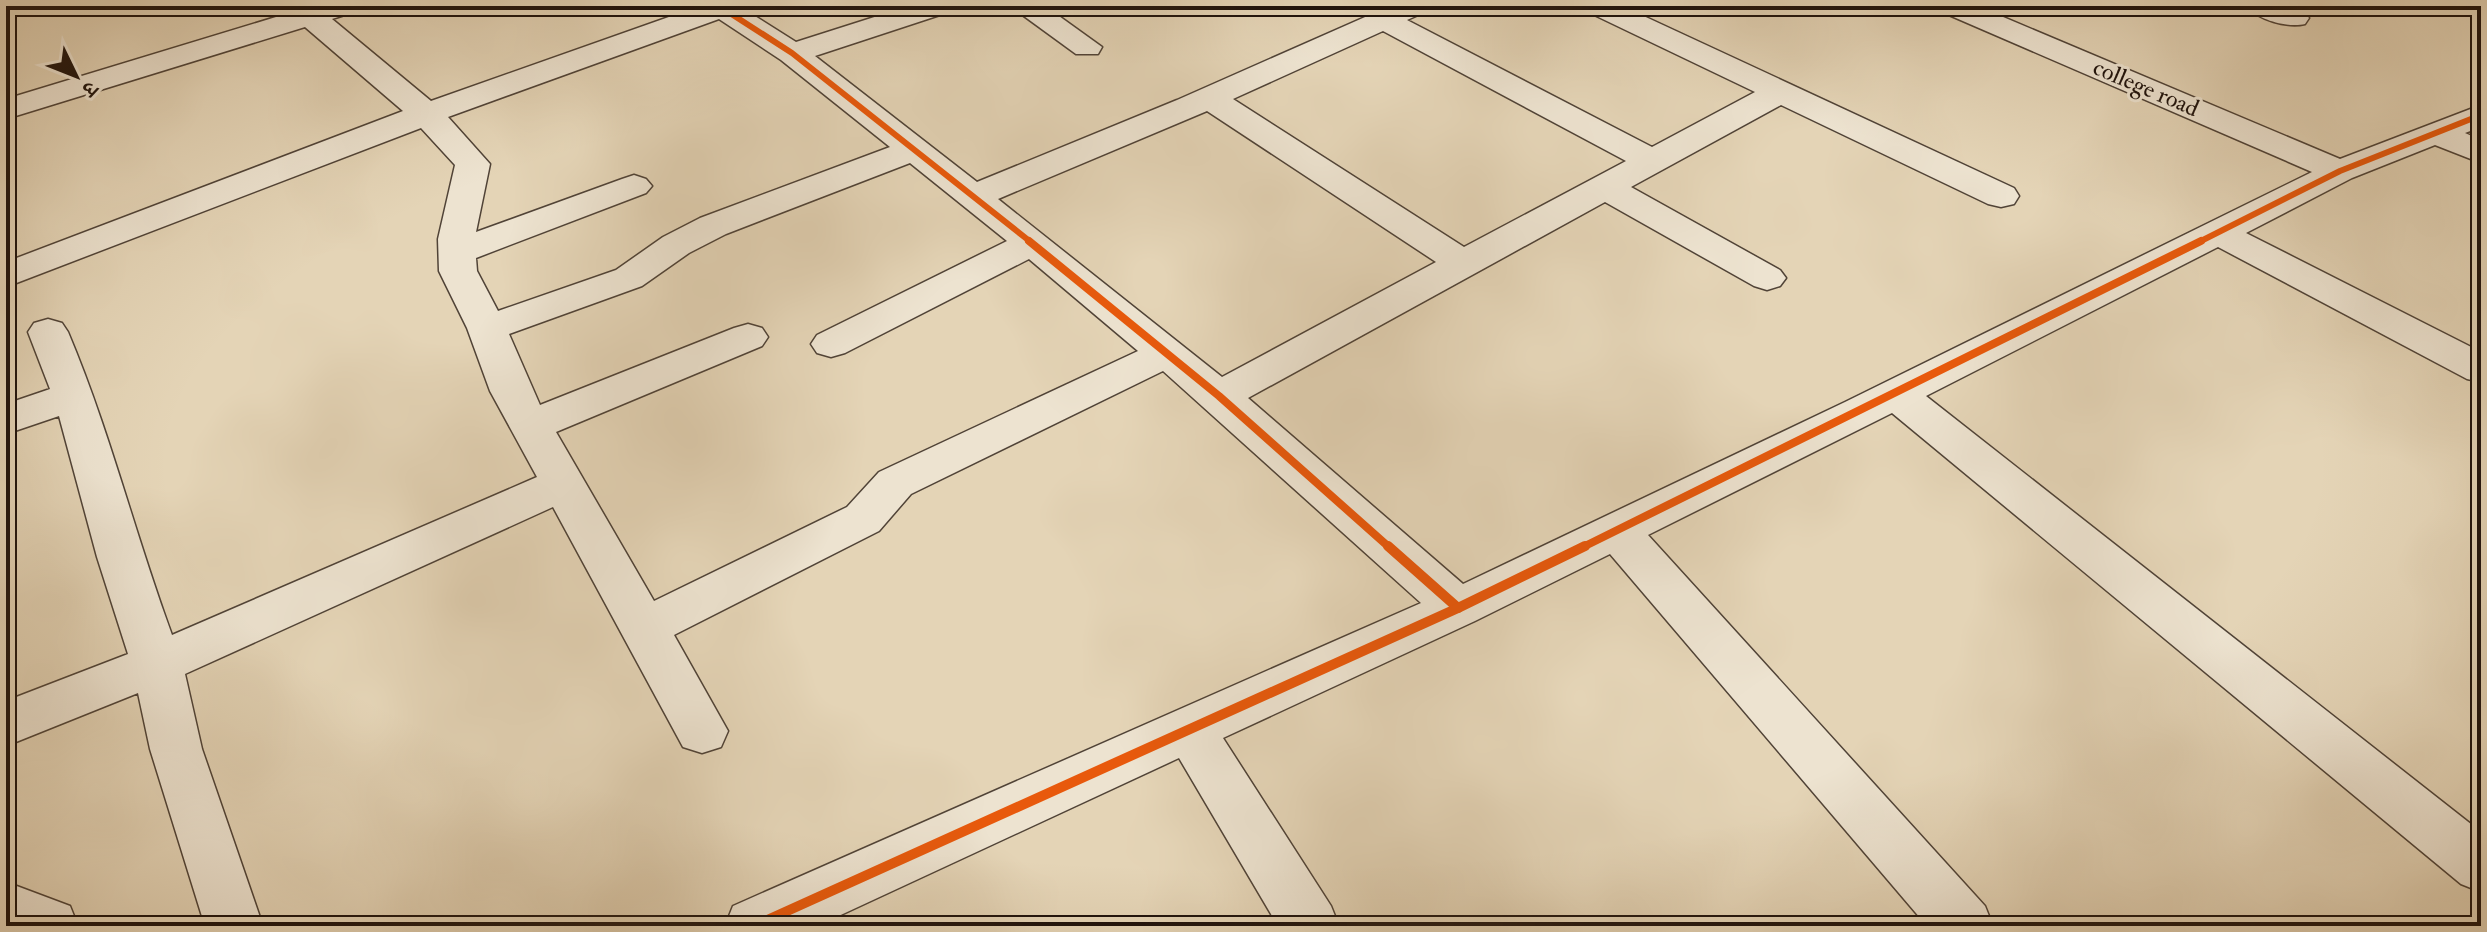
<svg xmlns="http://www.w3.org/2000/svg" width="2487" height="932" viewBox="0 0 2487 932" font-family="'IM FELL Double Pica','Noto Serif Devanagari',serif">
	<rect width="100%" height="100%" fill="#e4d4b6"/>
	<filter id="stains"><feTurbulence type="fractalNoise" baseFrequency=".0025" numOctaves="4"/><feColorMatrix values="0 0 0 0 .2 0 0 0 0 .09 0 0 0 0 .02 0 0 0 .5 -.17"/></filter>
	<radialGradient id="worn" r=".72"><stop offset=".6" stop-color="#630" stop-opacity="0"/><stop offset="1" stop-color="#630" stop-opacity=".3"/></radialGradient>
	<g fill="none" stroke-linecap="round" stroke-linejoin="round">
		<defs>
			<g id="street">
				<path d="M283 6H359L354 12 332 19 431 101 700 6H739L796 42 909 6H954L949 12 815 56 977 182 1177 100 1390 6H1430L1425 12 1407 20 1652 147 1755 92 1588 12 1583 6H1622L2014 188 2019 196 2014 204 2001 207 1988 204 1781 105 1631 187 1780 270 1786 278 1780 286 1767 290 1754 286 1605 202 1248 398 1463 584 1845 402 2312 172 1942 12 1937 6H1977L2340 159 2481 105V127L2465 133 2481 140V163L2435 145 2352 178 2246 233 2481 352V382L2467 379 2218 247 1926 396 2481 832V892L2461 884 1892 413 1648 535 1985 906 1993 926H1927L1610 554 1475 621 1223 738 1331 906 1339 926H1278L1179 758 817 926H725L733 906 1421 603 1163 371 911 494 879 531 674 635 728 731 721 747 702 753 683 747 553 507 185 674 202 749 263 926H205L150 749 138 693 6 746V701L128 654 97 557 59 416 6 434V404L50 389 28 332 34 323 48 319 62 323 68 332C110 431 135 535 172 635L537 477 490 391 467 328 439 271 438 239 455 165 421 128 6 287V262L403 111 305 27 6 119V99L289 13ZM719 19 781 60 890 147 700 218 663 237 616 270 498 311 477 271 476 258 646 193 652 186 646 179 634 175 622 179 476 232 490 164 448 117ZM1383 31 1626 161 1464 247 1233 99ZM1207 111 1436 262 1222 377 998 199ZM910 163 1007 241 817 335 811 344 817 353 831 357 845 353 1029 259 1138 351 879 472 847 507 654 601 556 432 762 346 768 337 762 328 748 324 734 328 540 405 509 334 642 286 689 253 726 234Z"/>
				<polygon points="1010,6 1045,6 1102,47 1098,54 1076,54"/>
				<path d="M2247 6C2267 6 2297 0 2309 18L2305 24C2288 28 2257 20 2247 6Z"/>
				<polygon points="6,882 70,906 78,926 6,926"/>
			</g>
		</defs>
		<!-- street casing -->
		<use href="#street" stroke="#504337" stroke-width="3"/>
		<!-- street -->
		<use href="#street" fill="#ede3d0" fill-rule="evenodd"/>
		<defs>
			<g id="cycleway-far2">
				<polyline points="719,6 792,53 1032,243"/>
				<polyline points="2197,243 2340,171 2481,115"/>
			</g>
			<g id="cycleway-far1">
				<polyline points="1029,241 1219,396 1390,548"/>
				<polyline points="1581,548 2201,241"/>
			</g>
			<g id="cycleway">
				<polyline points="1388,546 1458,608"/>
				<polyline points="754,926 1458,608 1585,546"/>
			</g>
		</defs>
		<!-- cycleway-far2 casing -->
		<use href="#cycleway-far2" stroke="#ede3d0" stroke-width="10"/>
		<!-- cycleway-far1 casing -->
		<use href="#cycleway-far1" stroke="#ede3d0" stroke-width="13"/>
		<!-- cycleway casing -->
		<use href="#cycleway" stroke="#ede3d0" stroke-width="15"/>
		<!-- cycleway-far2 -->
		<use href="#cycleway-far2" stroke="#e8590c" stroke-width="6"/>
		<!-- cycleway-far1 -->
		<use href="#cycleway-far1" stroke="#e8590c" stroke-width="8"/>
		<!-- cycleway -->
		<use href="#cycleway" stroke="#e8590c" stroke-width="10"/>
	</g>
	<g text-anchor="middle" dominant-baseline="central" stroke-width="6" stroke-linejoin="round" paint-order="stroke">
		<!-- far-street labels -->
		<g font-size="24" fill="#1f130d" stroke="#ede3d0">
			<text transform="translate(2146 88) rotate(23)">college road</text>
		</g>
	</g>
	<!-- margin -->
	<rect width="2487" height="932" fill="none" stroke="#e4d4b6" stroke-width="32"/>
	<rect x="8" y="8" width="2471" height="916" fill="none" stroke="#1f130d" stroke-width="4"/>
	<rect x="16" y="16" width="2455" height="900" fill="none" stroke="#1f130d" stroke-width="2"/>
	<!-- north arrow -->
	<g transform="translate(76 76) rotate(133)" stroke="#ede3d0" stroke-width="6" paint-order="stroke">
	<path d="M0-6L14 30L0 20L-14 30Z" fill="#1f130d"/>
	<text y="-12" font-size="22" font-weight="bold" text-anchor="middle" fill="#1f130d">उ</text>
	</g>
	<rect width="100%" height="100%" filter="url(#stains)"/>
	<rect width="100%" height="100%" fill="url(#worn)"/>
</svg>
